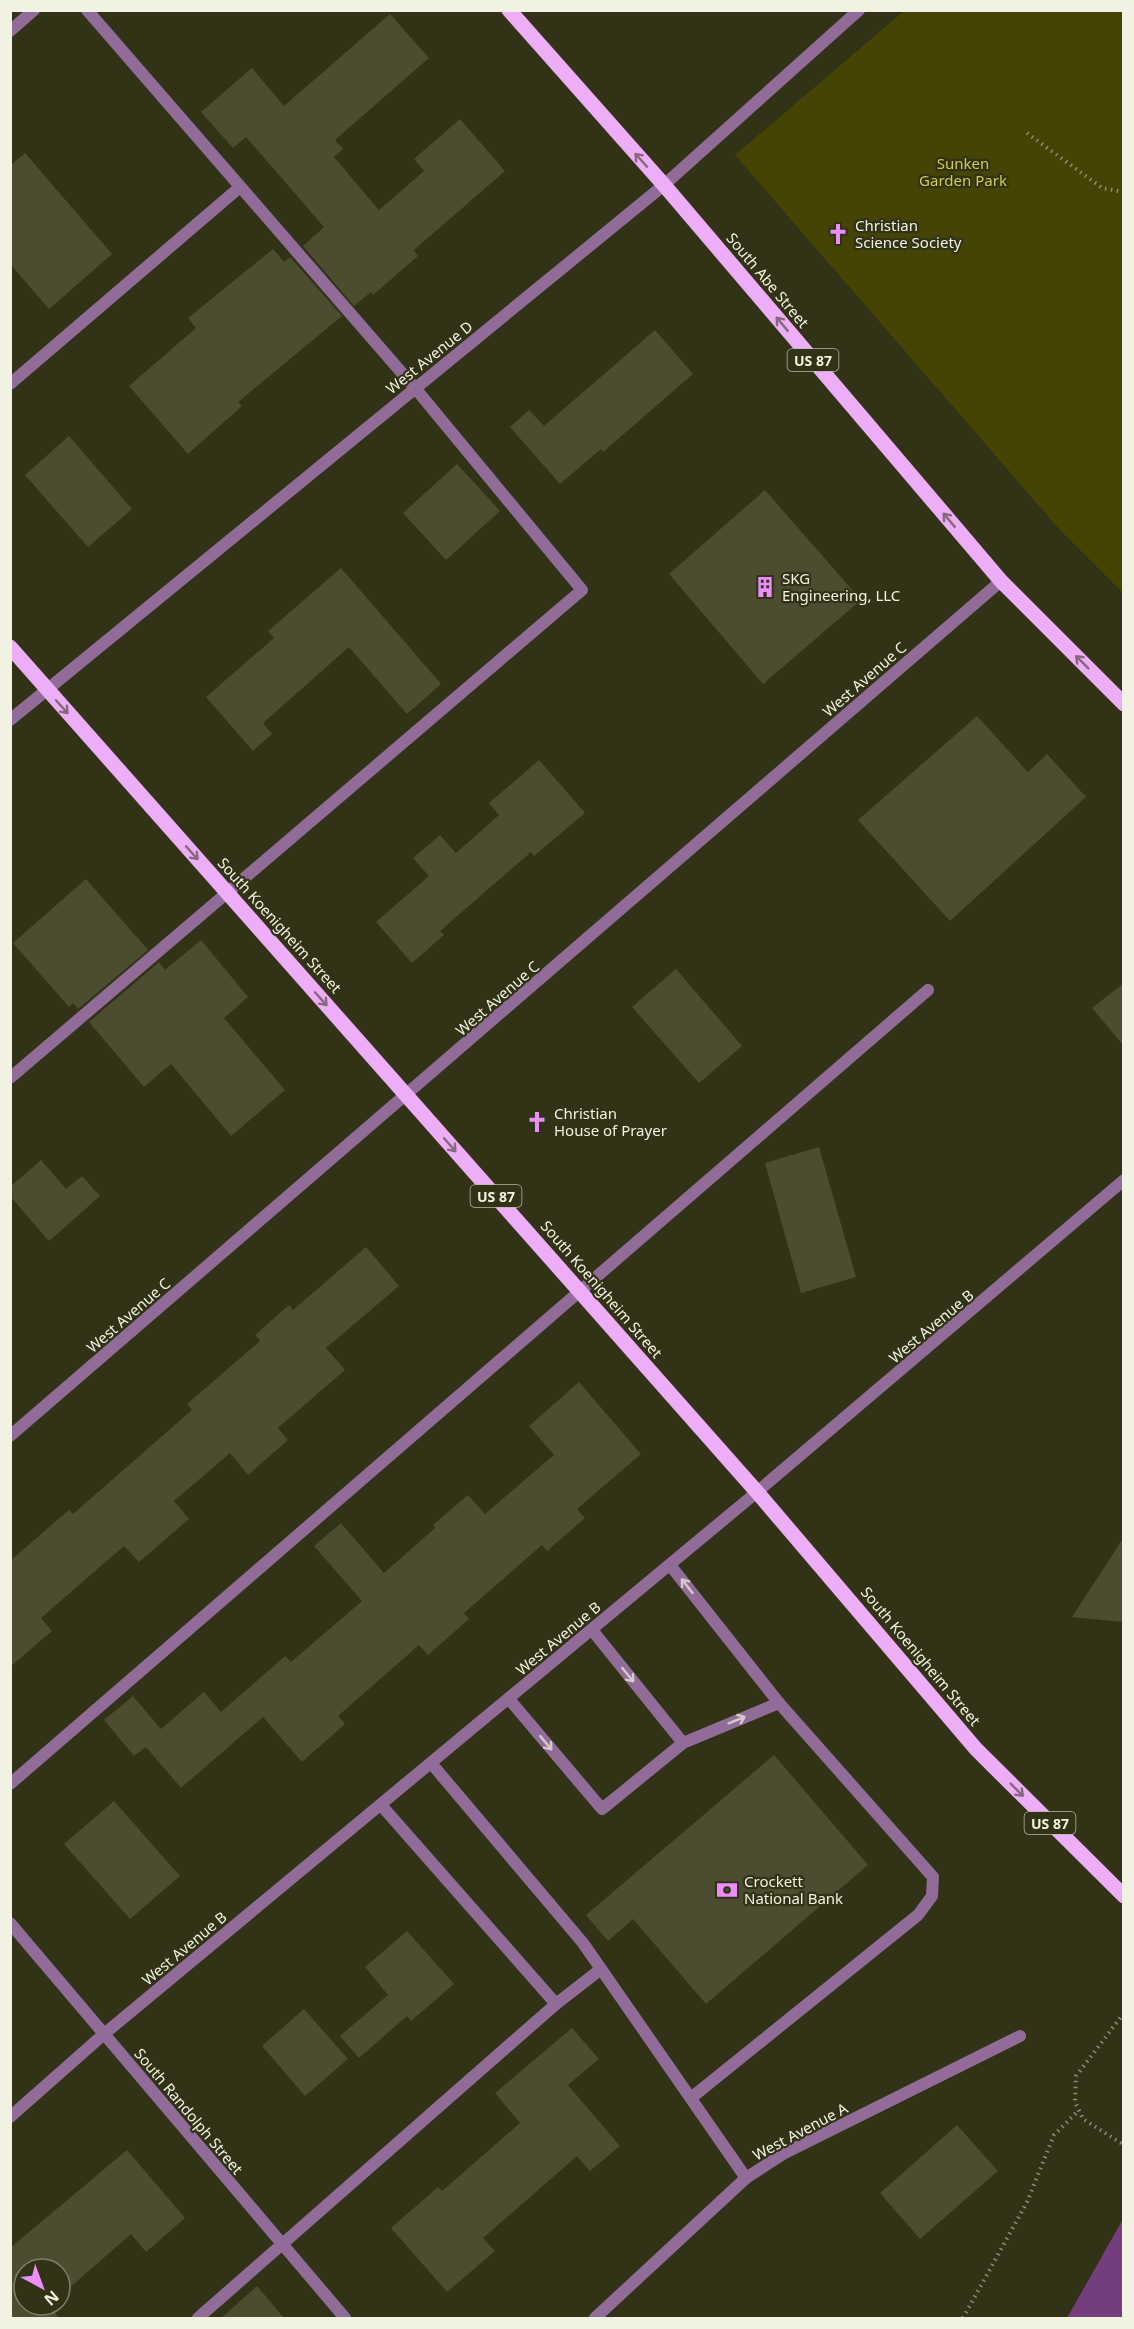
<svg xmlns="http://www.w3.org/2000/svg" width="1134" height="2329" viewBox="0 0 1134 2329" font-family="'Noto Sans',sans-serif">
	<rect width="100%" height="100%" fill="#323217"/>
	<!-- green -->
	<polygon fill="#464404" points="904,11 1123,11 1123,593 1060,530 735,155"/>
	<!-- water -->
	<polygon fill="#743d7e" points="1123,2219 1123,2318 1067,2318"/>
	<!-- building -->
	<g fill="#4c4c31">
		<polygon points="390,14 429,58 335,140 343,149 334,157 379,210 424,171 414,159 460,119 505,171 414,250 418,256 373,295 371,292 354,306 303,246 324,227 246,137 233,148 201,112 252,68 284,106"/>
		<polygon points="25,153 112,254 49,309 10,264 10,166"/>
		<polygon points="273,249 284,262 290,257 342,316 238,402 242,406 188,454 129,386 196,328 188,318"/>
		<polygon points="655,330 693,374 603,452 601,449 560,484 510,427 529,410 544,426"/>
		<polygon points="69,436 132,509 88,547 25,475"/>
		<polygon points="457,464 500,511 446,560 403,513"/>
		<polygon points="765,490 861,600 763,684 669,574"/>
		<polygon points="341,568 441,684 407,714 349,647 263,723 272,734 253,751 206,697 274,638 268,631"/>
		<polygon points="977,716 1028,772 1047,754 1086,797 950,921 858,820"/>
		<polygon points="539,760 585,813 534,856 531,852 440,931 444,935 412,963 376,922 429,876 413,858 440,835 456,853 499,815 489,803"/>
		<polygon points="86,879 148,950 78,1009 73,1003 69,1007 13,943"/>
		<polygon points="201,940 248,997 224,1018 285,1090 231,1136 171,1064 144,1087 89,1022 159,962 165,970"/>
		<polygon points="676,969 742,1046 699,1083 632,1007"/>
		<polygon points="1124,983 1124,1046 1092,1008"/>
		<polygon points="819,1147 856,1277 801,1293 765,1163"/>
		<polygon points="41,1160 66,1189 82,1176 100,1196 49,1241 10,1196 10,1187"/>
		<polygon points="366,1247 399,1286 326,1348 345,1370 278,1428 288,1440 248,1475 230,1453 174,1501 189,1519 139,1562 124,1546 41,1618 52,1631 10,1667 10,1561 69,1510 73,1514 192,1410 187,1404 260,1341 255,1335 289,1305 293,1310"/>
		<polygon points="579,1382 641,1454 577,1509 585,1518 547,1551 542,1545 464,1613 469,1619 428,1655 419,1645 338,1716 345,1724 302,1762 263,1717 181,1788 146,1747 134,1756 104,1720 133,1696 161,1729 204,1692 221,1712 285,1656 291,1662 362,1601 314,1546 341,1523 384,1573 435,1528 433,1525 468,1495 485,1514 554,1455 529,1426"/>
		<polygon points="1124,1537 1124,1622 1072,1617"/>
		<polygon points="774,1755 868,1865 706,2004 633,1919 608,1941 586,1915"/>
		<polygon points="114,1801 180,1876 130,1919 64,1844"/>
		<polygon points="407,1931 454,1984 411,2021 407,2016 359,2058 340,2036 388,1995 365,1967"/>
		<polygon points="304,2009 348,2059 305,2096 262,2046"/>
		<polygon points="572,2028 599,2059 568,2085 620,2146 590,2171 577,2156 483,2238 495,2251 447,2292 391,2228 438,2187 442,2191 520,2123 495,2093"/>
		<polygon points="957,2125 998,2171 920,2239 880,2193"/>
		<polygon points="127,2150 185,2218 146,2252 131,2234 60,2296 60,2269 24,2269 24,2305 50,2305 59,2319 10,2319 10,2248"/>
		<polygon points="257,2286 285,2319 220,2319"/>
	</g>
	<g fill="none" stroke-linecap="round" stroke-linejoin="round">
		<!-- path -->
		<g stroke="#8c8d77" stroke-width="4" stroke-dasharray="1.5 4.5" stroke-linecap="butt">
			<polyline points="1027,133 1102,188 1124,192"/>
			<polyline points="1124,2013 1076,2076 1075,2102 1083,2119 1124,2145"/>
			<polyline points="963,2318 1027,2202 1054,2135 1079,2110"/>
		</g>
		<!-- service -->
		<g stroke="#926c99" stroke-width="12">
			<polyline points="10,384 240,187"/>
			<polyline points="10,1078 582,590 415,388 87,10"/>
			<polyline points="592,1630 683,1743"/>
			<polyline points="509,1699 602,1809 683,1743 779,1703 670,1565"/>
			<polyline points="431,1763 583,1943 746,2178"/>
			<polyline points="10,1784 928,990"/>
			<polyline points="381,1805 556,2004 601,1969"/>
			<polyline points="691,2098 918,1915 932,1896 933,1877 779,1703"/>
			<polyline points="198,2318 556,2004"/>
		</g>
		<!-- minor -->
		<g stroke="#926c99" stroke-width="12">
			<polyline points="10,720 664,185 859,10"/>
			<polyline points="10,1436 1001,581"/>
			<polyline points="10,1923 345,2318"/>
			<polyline points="10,2117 104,2034 757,1492 1124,1180"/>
			<polyline points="595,2318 746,2178 783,2154 1020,2036"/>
		</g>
		<!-- tertiary -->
		<polyline stroke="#926c99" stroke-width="12" points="10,31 34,10"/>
		<!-- primary -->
		<g stroke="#edadf7" stroke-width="15">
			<polyline points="509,10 664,185 1001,581 1124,704"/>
			<polyline points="10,647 757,1492 976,1749 1124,1896"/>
		</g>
	</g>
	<!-- one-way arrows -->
	<defs><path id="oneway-shaft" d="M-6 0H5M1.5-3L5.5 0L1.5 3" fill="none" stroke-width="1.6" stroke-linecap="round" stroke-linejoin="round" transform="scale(1.5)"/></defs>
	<g stroke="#86697c">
		<use href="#oneway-shaft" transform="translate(641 160) rotate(-132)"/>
		<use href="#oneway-shaft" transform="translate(782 324) rotate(-130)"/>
		<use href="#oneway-shaft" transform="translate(949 520) rotate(-130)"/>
		<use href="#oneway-shaft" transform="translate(1082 662) rotate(-135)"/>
		<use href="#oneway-shaft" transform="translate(62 707) rotate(48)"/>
		<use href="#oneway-shaft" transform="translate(192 853) rotate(48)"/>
		<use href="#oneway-shaft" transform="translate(321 999) rotate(48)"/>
		<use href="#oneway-shaft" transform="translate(450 1145) rotate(49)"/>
		<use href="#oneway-shaft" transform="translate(1017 1790) rotate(45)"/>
	</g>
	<g stroke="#d4cacc">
		<use href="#oneway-shaft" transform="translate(687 1586) rotate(-128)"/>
		<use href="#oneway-shaft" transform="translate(628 1675) rotate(51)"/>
		<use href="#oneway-shaft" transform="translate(737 1720) rotate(-22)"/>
		<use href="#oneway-shaft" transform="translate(546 1743) rotate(50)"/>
	</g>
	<!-- icons -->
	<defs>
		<symbol id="church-bare" viewBox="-9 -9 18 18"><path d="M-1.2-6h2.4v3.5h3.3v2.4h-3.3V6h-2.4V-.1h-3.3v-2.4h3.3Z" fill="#eb8dfb" stroke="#323217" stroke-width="2.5" paint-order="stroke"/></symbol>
		<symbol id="building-bare" viewBox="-9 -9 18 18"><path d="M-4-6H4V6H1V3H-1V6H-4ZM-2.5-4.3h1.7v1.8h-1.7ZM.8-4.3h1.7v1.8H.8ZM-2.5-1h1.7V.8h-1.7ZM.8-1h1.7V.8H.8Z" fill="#eb8dfb" stroke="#323217" stroke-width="2.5" paint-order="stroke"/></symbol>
		<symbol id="bank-bare" viewBox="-9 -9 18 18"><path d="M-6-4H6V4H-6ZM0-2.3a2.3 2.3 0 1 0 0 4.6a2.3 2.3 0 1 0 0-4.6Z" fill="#eb8dfb" stroke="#323217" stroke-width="2.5" paint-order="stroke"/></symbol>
	</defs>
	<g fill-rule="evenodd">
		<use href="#church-bare" x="823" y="219" width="30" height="30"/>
		<use href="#building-bare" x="750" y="572" width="30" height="30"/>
		<use href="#church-bare" x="522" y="1107" width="30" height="30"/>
		<use href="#bank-bare" x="712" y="1875" width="30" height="30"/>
	</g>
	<g text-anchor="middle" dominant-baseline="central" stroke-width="4.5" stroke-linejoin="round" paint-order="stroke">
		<!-- shield labels -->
		<g fill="#323217" stroke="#b8b8a5" stroke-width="1.5">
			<rect x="787.5" y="349" width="51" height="22" rx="4.5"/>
			<rect x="470.5" y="1185" width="51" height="22" rx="4.5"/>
			<rect x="1024.5" y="1812" width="51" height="22" rx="4.5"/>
		</g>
		<g font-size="14" font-weight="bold" fill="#f1f2e2">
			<text x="813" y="360">US 87</text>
			<text x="496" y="1196">US 87</text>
			<text x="1050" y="1823">US 87</text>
		</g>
		<!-- park labels -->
		<g font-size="15" fill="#cfcc4a" stroke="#323217">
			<text x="963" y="163">Sunken<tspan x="963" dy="17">Garden Park</tspan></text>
		</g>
		<!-- poi labels -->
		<g font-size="15" fill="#f1f2e2" stroke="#323217" text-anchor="start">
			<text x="855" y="225">Christian<tspan x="855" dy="17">Science Society</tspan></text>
			<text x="782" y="578">SKG<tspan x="782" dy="17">Engineering, LLC</tspan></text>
			<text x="554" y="1113">Christian<tspan x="554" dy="17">House of Prayer</tspan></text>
			<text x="744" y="1881">Crockett<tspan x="744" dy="17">National Bank</tspan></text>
		</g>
		<!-- street labels -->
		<g font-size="15" fill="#f1f2e2" stroke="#323217">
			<text transform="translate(768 280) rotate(50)">South Abe Street</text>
			<text transform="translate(429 357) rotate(-39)">West Avenue D</text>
			<text transform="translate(864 679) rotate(-41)">West Avenue C</text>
			<text transform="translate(280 925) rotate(48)">South Koenigheim Street</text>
			<text transform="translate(497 998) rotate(-41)">West Avenue C</text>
			<text transform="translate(602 1289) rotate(49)">South Koenigheim Street</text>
			<text transform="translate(128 1315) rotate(-41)">West Avenue C</text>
			<text transform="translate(931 1326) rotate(-40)">West Avenue B</text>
			<text transform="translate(558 1638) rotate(-40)">West Avenue B</text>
			<text transform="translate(921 1656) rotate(50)">South Koenigheim Street</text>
			<text transform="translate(184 1948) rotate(-40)">West Avenue B</text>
			<text transform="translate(189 2111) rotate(50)">South Randolph Street</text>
			<text transform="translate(800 2131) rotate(-28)">West Avenue A</text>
		</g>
	</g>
	<!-- border -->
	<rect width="1134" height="2329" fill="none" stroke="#f1f2e2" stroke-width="24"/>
	<!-- north arrow -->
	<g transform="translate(42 2287) rotate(139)"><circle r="28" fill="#323217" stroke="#7e7f68" stroke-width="1.5"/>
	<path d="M0-4.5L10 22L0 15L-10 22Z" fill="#eb8dfb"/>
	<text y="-9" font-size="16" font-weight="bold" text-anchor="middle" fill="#f1f2e2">N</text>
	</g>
</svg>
